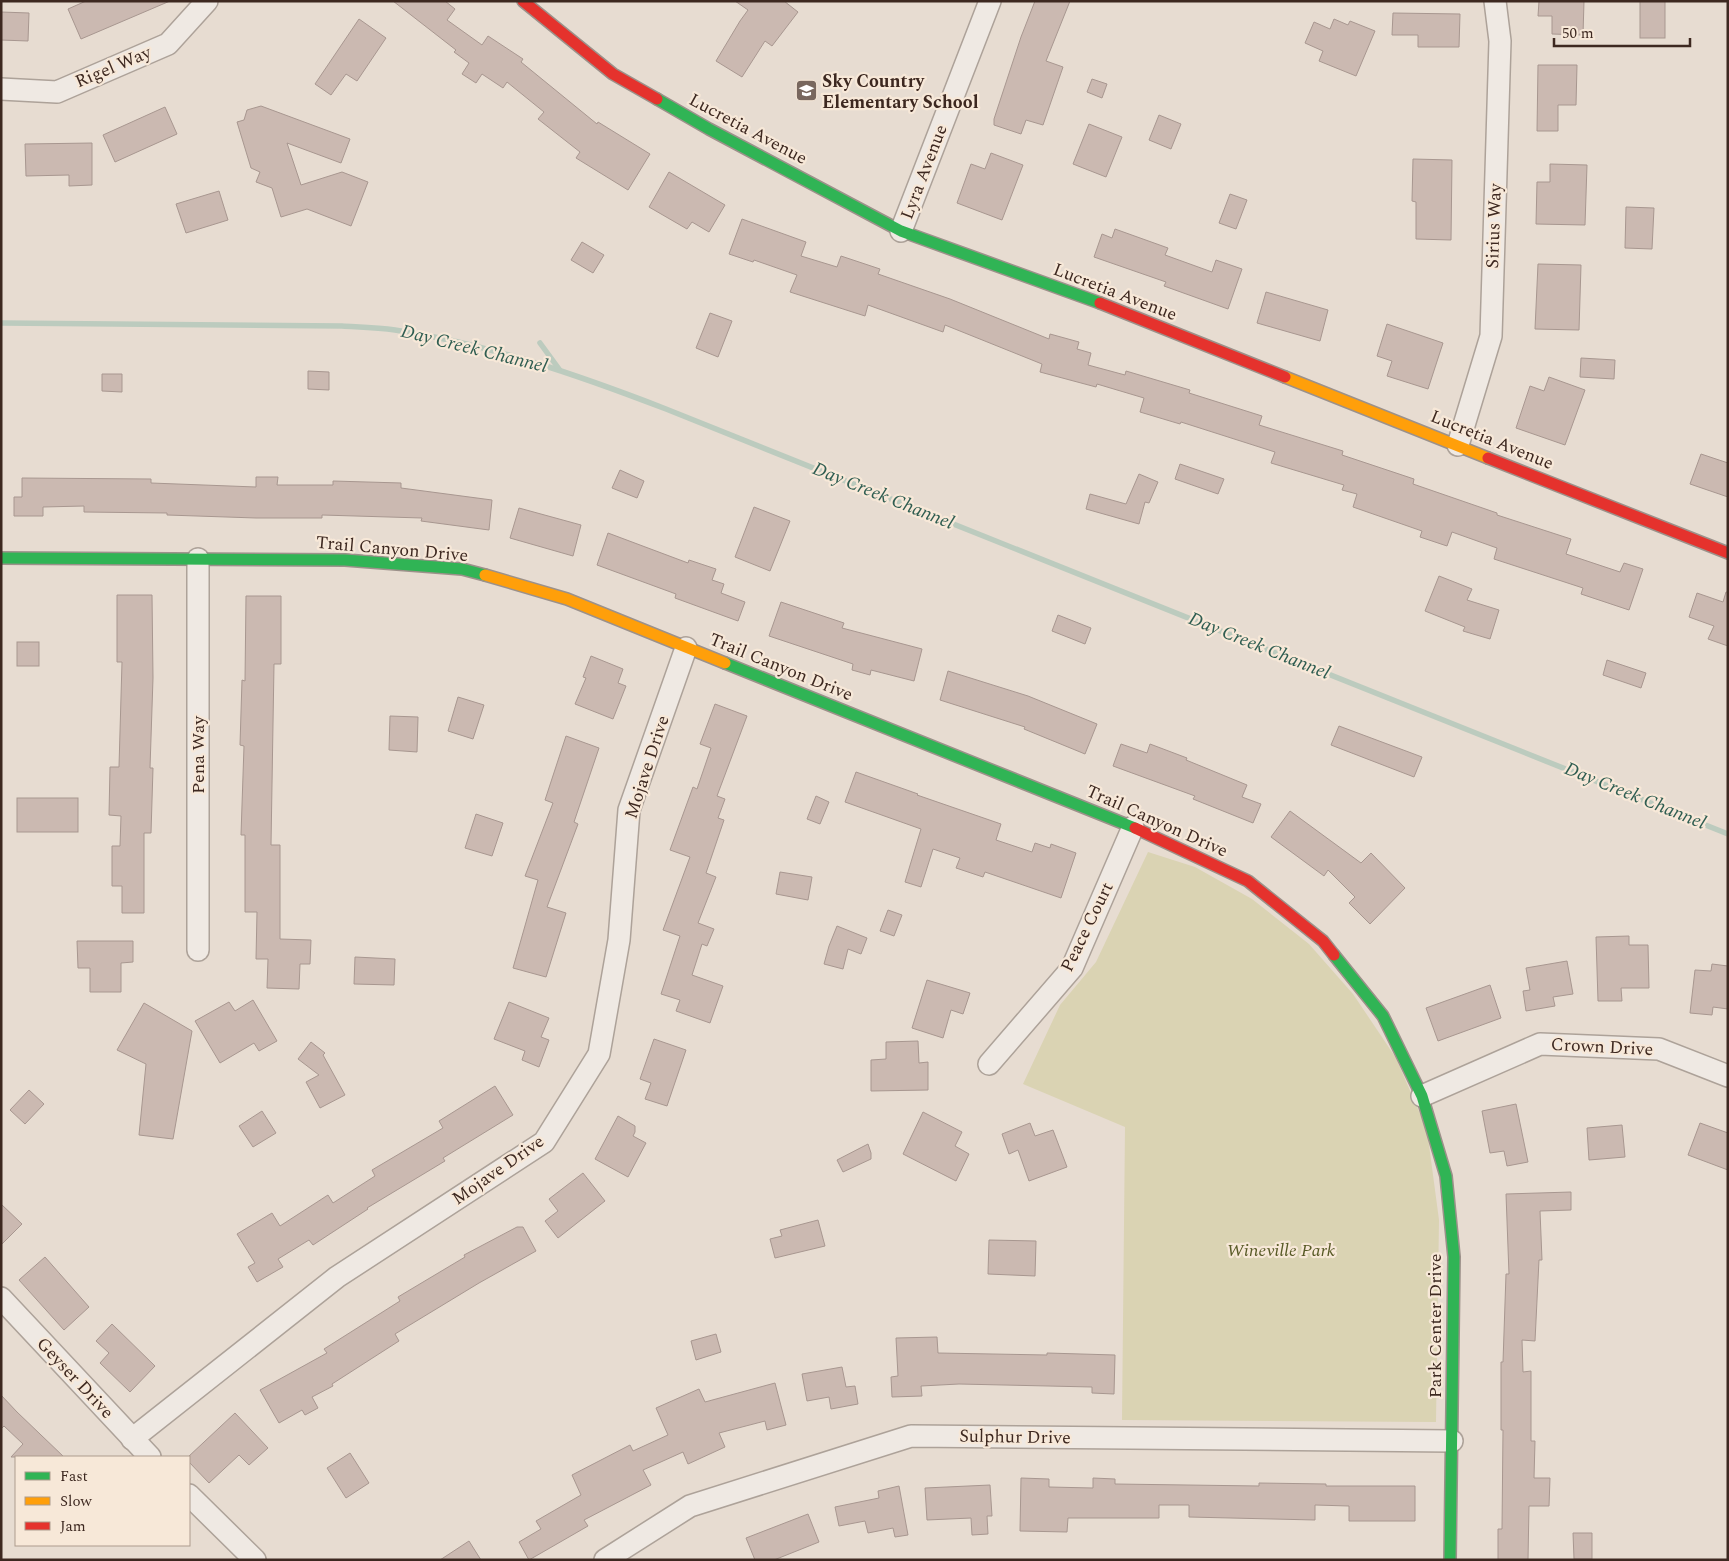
<svg xmlns="http://www.w3.org/2000/svg" width="1729" height="1561" viewBox="0 0 1729 1561" font-family="Spectral,serif">
	<rect width="100%" height="100%" fill="#e7dcd1"/>
	<!-- green -->
	<polygon fill="#dad3b3" points="1148,852 1195,867 1252,899 1309,944 1353,994 1396,1058 1427,1130 1439,1220 1436,1422 1122,1420 1125,1127 1023,1084 1060,1005 1096,962"/>
	<g fill="none" stroke-linecap="round" stroke-linejoin="round">
		<!-- stream -->
		<g stroke="#bccbbe" stroke-width="5.5">
			<path d="M1 323 342 326C359 327 377 327 395 330 489 344 578 375 666 409L1728 834"/>
			<polyline points="540,343 559,369"/>
		</g>
	</g>
	<!-- building -->
	<g fill="#cbb9b1" stroke="#a89790">
		<polygon points="86,1 170,1 81,39 68,9"/>
		<polygon points="393,1 445,1 455,9 447,20 482,45 488,36 523,59 521,62 597,124 598,122 650,154 628,190 576,158 580,152 538,119 544,112 507,82 503,88 482,74 476,83 462,74 469,63 454,52 456,50"/>
		<polygon points="735,1 784,1 798,12 772,46 765,41 742,77 716,61 740,21 748,10"/>
		<polygon points="1035,1 1070,1 1046,61 1063,67 1043,125 1026,120 1021,134 994,125 994,119 1021,37"/>
		<polygon points="1539,1 1584,1 1583,35 1552,34 1552,16 1538,16"/>
		<rect x="1640" y="1" width="25" height="37"/>
		<polygon points="1,12 29,13 28,41 1,40"/>
		<polygon points="1393,13 1460,14 1459,47 1418,47 1418,35 1392,35"/>
		<polygon points="359,19 386,38 357,81 346,74 331,95 315,84"/>
		<polygon points="1334,19 1348,25 1350,21 1375,31 1356,76 1319,61 1323,51 1305,43 1314,22 1330,29"/>
		<polygon points="1538,65 1577,65 1576,105 1558,105 1558,131 1537,131"/>
		<polygon points="1092,79 1107,84 1102,98 1087,92"/>
		<polygon points="261,106 350,139 341,163 287,143 301,185 342,172 368,182 351,226 307,209 281,217 272,188 256,182 260,172 251,168 237,122 244,120 247,110"/>
		<polygon points="165,107 177,134 115,162 103,135"/>
		<polygon points="1159,115 1181,124 1171,149 1149,140"/>
		<polygon points="1089,124 1122,137 1106,177 1073,164"/>
		<polygon points="92,143 92,185 69,186 69,175 26,176 25,144"/>
		<polygon points="991,153 1023,165 1002,220 957,203 971,164 985,169"/>
		<polygon points="1413,159 1452,160 1451,240 1416,239 1416,202 1412,201"/>
		<polygon points="1550,164 1587,165 1585,225 1536,224 1537,182 1550,182"/>
		<polygon points="669,172 725,205 709,232 692,222 687,229 649,207"/>
		<polygon points="219,191 228,220 186,233 176,204"/>
		<polygon points="1230,194 1247,200 1236,229 1219,223"/>
		<polygon points="1626,207 1654,208 1652,249 1625,248"/>
		<polygon points="742,219 806,242 801,256 837,267 841,256 880,269 878,274 950,299 1049,339 1050,334 1079,342 1077,349 1091,353 1088,365 1125,375 1126,371 1190,390 1189,393 1262,416 1259,425 1343,451 1342,455 1414,479 1413,484 1497,513 1497,515 1571,539 1566,554 1620,572 1624,563 1643,569 1629,610 1581,594 1583,588 1494,559 1497,548 1452,532 1447,546 1420,537 1422,531 1353,507 1357,494 1342,490 1344,485 1271,463 1275,452 1181,422 1180,424 1140,412 1144,398 1097,384 1096,387 1040,372 1042,364 945,325 943,332 868,305 865,316 790,292 797,275 754,260 753,262 729,254"/>
		<polygon points="1115,229 1168,248 1165,255 1212,272 1216,260 1242,269 1228,309 1164,286 1166,282 1094,257 1102,234 1112,238"/>
		<polygon points="582,242 604,255 593,273 571,260"/>
		<polygon points="1538,264 1581,265 1579,330 1535,329"/>
		<polygon points="1266,292 1328,310 1320,341 1257,323"/>
		<polygon points="710,313 732,321 718,357 696,348"/>
		<polygon points="1387,324 1443,343 1428,389 1387,376 1392,361 1377,356"/>
		<polygon points="1581,358 1615,360 1614,379 1580,377"/>
		<polygon points="308,371 329,372 329,390 308,389"/>
		<polygon points="102,374 122,374 122,392 102,391"/>
		<polygon points="1549,377 1585,390 1565,445 1516,428 1530,386 1544,391"/>
		<polygon points="1701,454 1728,463 1728,497 1690,484"/>
		<polygon points="1180,464 1224,479 1218,494 1175,479"/>
		<polygon points="620,470 644,481 637,498 612,488"/>
		<polygon points="1139,474 1158,482 1149,503 1145,502 1139,524 1086,509 1090,494 1126,504"/>
		<polygon points="256,477 278,477 277,485 333,485 333,481 401,483 401,488 492,500 489,530 421,521 422,518 322,515 322,518 256,518 167,515 167,513 84,512 84,506 43,507 43,516 14,516 14,497 22,497 22,478 151,479 151,483 256,487"/>
		<polygon points="754,507 790,521 770,571 735,557"/>
		<polygon points="519,508 581,525 573,556 510,538"/>
		<polygon points="608,533 688,563 689,560 716,569 712,580 724,584 721,593 745,602 738,621 675,598 676,594 597,565"/>
		<polygon points="1439,576 1472,589 1467,600 1499,610 1490,639 1463,631 1465,627 1425,611"/>
		<polygon points="1726,592 1728,592 1728,646 1708,639 1714,626 1689,617 1697,593 1723,602"/>
		<polygon points="117,595 152,595 153,678 150,768 153,768 151,833 144,833 144,913 122,913 122,886 112,886 112,846 120,846 121,816 109,815 110,767 119,767 122,662 117,662"/>
		<polygon points="246,596 281,596 281,664 274,664 271,845 280,845 280,939 311,940 310,964 300,964 299,989 267,988 268,959 256,959 257,912 245,912 245,835 241,835 244,746 240,745 242,680 245,681"/>
		<polygon points="781,602 844,623 842,628 922,649 914,681 871,670 870,675 852,670 853,664 769,636"/>
		<polygon points="1058,615 1091,628 1085,644 1052,631"/>
		<rect x="17" y="642" width="22" height="24"/>
		<polygon points="591,656 623,669 618,683 626,686 613,719 575,704 586,678 583,677"/>
		<polygon points="1607,660 1646,673 1641,688 1603,675"/>
		<polygon points="948,671 1028,696 1097,724 1085,754 1024,729 1025,727 940,700"/>
		<polygon points="458,697 484,705 473,739 448,731"/>
		<polygon points="715,704 747,716 717,796 725,799 718,818 724,820 706,873 716,877 698,923 714,929 707,946 702,944 692,975 723,986 710,1023 676,1011 680,1000 661,994 680,936 663,930 690,857 670,850 693,787 697,789 711,748 700,744"/>
		<polygon points="390,716 418,717 417,752 389,750"/>
		<polygon points="1339,726 1422,757 1414,777 1331,745"/>
		<polygon points="566,736 599,748 574,822 578,824 547,907 566,913 546,977 513,968 538,880 525,876 553,803 545,800"/>
		<polygon points="1121,744 1147,753 1150,744 1187,758 1186,760 1247,785 1242,797 1261,804 1253,823 1193,799 1195,796 1113,766"/>
		<polygon points="856,772 918,794 917,795 1001,824 996,840 1032,852 1035,843 1050,848 1051,844 1076,853 1061,898 985,872 983,877 956,868 960,858 933,849 921,887 905,882 921,829 845,802"/>
		<polygon points="816,796 829,802 820,824 807,819"/>
		<rect x="17" y="798" width="61" height="34"/>
		<polygon points="1290,811 1361,863 1371,853 1405,888 1370,924 1349,903 1355,897 1328,870 1324,876 1271,837"/>
		<polygon points="476,814 503,823 492,856 465,848"/>
		<polygon points="780,872 812,877 808,900 776,894"/>
		<polygon points="888,910 902,915 894,936 880,931"/>
		<polygon points="837,926 867,938 861,954 848,949 843,969 824,964 829,946"/>
		<polygon points="1629,936 1629,945 1648,945 1649,988 1621,988 1622,1001 1598,1001 1596,937"/>
		<polygon points="77,941 133,941 133,962 121,963 121,992 90,992 90,968 78,968"/>
		<polygon points="355,957 395,959 394,985 354,984"/>
		<polygon points="1567,961 1573,994 1553,997 1555,1006 1526,1011 1523,991 1530,990 1526,968"/>
		<polygon points="1712,964 1728,966 1728,1009 1713,1007 1712,1015 1690,1013 1695,970 1711,971"/>
		<polygon points="927,980 970,993 963,1014 951,1010 943,1038 912,1028"/>
		<polygon points="1490,985 1501,1018 1438,1041 1426,1008"/>
		<polygon points="253,1000 277,1041 259,1051 254,1043 220,1063 195,1021 229,1002 235,1011"/>
		<polygon points="509,1002 549,1018 541,1037 549,1040 539,1067 522,1060 525,1051 494,1039"/>
		<polygon points="144,1003 192,1031 173,1139 139,1135 146,1064 117,1050"/>
		<polygon points="654,1039 686,1050 667,1106 645,1099 651,1083 640,1079"/>
		<polygon points="918,1041 919,1063 928,1062 928,1090 871,1091 871,1060 886,1059 886,1042"/>
		<polygon points="311,1042 325,1053 323,1055 345,1095 320,1108 306,1082 319,1075 298,1059"/>
		<polygon points="495,1086 513,1115 443,1158 445,1161 367,1208 368,1209 313,1245 309,1240 278,1259 283,1267 257,1282 248,1267 255,1263 237,1234 272,1213 280,1226 328,1195 333,1203 375,1176 372,1170 443,1128 439,1121"/>
		<polygon points="29,1090 44,1104 25,1124 10,1110"/>
		<polygon points="1516,1104 1528,1162 1507,1166 1504,1151 1490,1153 1482,1111"/>
		<polygon points="262,1111 276,1133 253,1147 239,1126"/>
		<polygon points="923,1112 962,1132 955,1146 969,1154 956,1181 903,1154"/>
		<polygon points="618,1116 635,1126 635,1132 633,1136 646,1143 628,1177 595,1159"/>
		<polygon points="1030,1123 1035,1136 1053,1130 1067,1167 1029,1181 1018,1150 1009,1154 1002,1134"/>
		<polygon points="1700,1123 1728,1133 1728,1170 1688,1155"/>
		<polygon points="1622,1125 1625,1157 1589,1160 1587,1128"/>
		<polygon points="868,1144 871,1153 871,1159 843,1172 837,1160"/>
		<polygon points="583,1173 605,1201 558,1238 545,1221 558,1211 549,1199"/>
		<polygon points="1571,1192 1571,1210 1540,1211 1542,1260 1539,1260 1535,1341 1522,1340 1523,1372 1531,1371 1531,1441 1535,1441 1534,1478 1550,1478 1549,1506 1529,1506 1528,1560 1498,1560 1498,1529 1502,1529 1503,1430 1501,1430 1501,1362 1503,1362 1506,1274 1509,1274 1506,1194"/>
		<polygon points="1,1204 22,1224 1,1245"/>
		<polygon points="818,1220 825,1246 775,1258 770,1239 782,1236 780,1230"/>
		<polygon points="517,1227 523,1227 536,1251 479,1283 395,1334 399,1341 332,1384 333,1386 312,1397 318,1408 305,1415 302,1410 279,1423 260,1390 327,1353 324,1349 400,1301 398,1297 465,1257 464,1255"/>
		<polygon points="989,1240 1036,1241 1035,1276 988,1274"/>
		<polygon points="45,1257 89,1307 64,1330 19,1280"/>
		<polygon points="112,1324 155,1366 130,1392 100,1363 109,1353 96,1341"/>
		<polygon points="716,1334 721,1352 696,1360 691,1341"/>
		<polygon points="937,1337 938,1353 1047,1355 1047,1353 1115,1355 1114,1394 1092,1393 1092,1387 959,1384 921,1386 922,1396 892,1397 891,1377 898,1376 896,1338"/>
		<polygon points="842,1367 846,1387 855,1386 858,1404 831,1409 829,1397 807,1401 802,1374"/>
		<polygon points="775,1383 786,1425 767,1430 765,1421 719,1433 725,1447 688,1464 683,1452 643,1470 651,1485 584,1520 588,1526 529,1560 519,1542 541,1529 536,1521 581,1495 572,1475 630,1445 633,1451 668,1435 656,1408 699,1389 705,1402"/>
		<polygon points="1,1395 17,1412 64,1457 11,1457 23,1444 4,1426 1,1429"/>
		<polygon points="235,1413 268,1448 249,1465 239,1455 209,1483 189,1462 188,1457"/>
		<polygon points="350,1453 369,1483 346,1498 327,1468"/>
		<polygon points="1021,1478 1049,1479 1049,1487 1093,1488 1093,1478 1115,1479 1115,1484 1259,1486 1259,1483 1326,1484 1326,1486 1415,1486 1415,1521 1349,1521 1349,1506 1315,1505 1315,1520 1189,1517 1189,1505 1159,1505 1159,1518 1068,1518 1067,1532 1020,1531"/>
		<polygon points="990,1485 992,1516 987,1516 988,1534 972,1535 971,1518 927,1520 925,1488"/>
		<polygon points="899,1486 908,1535 895,1537 893,1528 868,1533 865,1521 839,1526 835,1507 879,1498 878,1491"/>
		<polygon points="808,1514 819,1542 774,1560 755,1560 746,1538"/>
		<polygon points="1573,1533 1592,1533 1592,1559 1574,1559"/>
		<polygon points="469,1541 481,1560 440,1560"/>
	</g>
	<g fill="none" stroke-linecap="round" stroke-linejoin="round">
		<defs>
			<g id="street">
				<polyline points="1,89 57,92 168,44 207,1"/>
				<polyline points="901,231 990,1"/>
				<polyline points="1458,445 1491,336 1500,41 1495,1"/>
				<polyline points="198,559 198,950"/>
				<polyline points="989,1064 1072,968 1133,827"/>
				<polyline points="1422,1096 1540,1044 1659,1049 1728,1076"/>
				<polyline points="1,1298 150,1457"/>
				<polyline points="132,1439 337,1277 544,1142 599,1054 619,940 629,810 686,648"/>
				<polyline points="189,1495 255,1560"/>
				<polyline points="605,1560 690,1506 911,1436 1452,1441"/>
			</g>
			<g id="fast">
				<polyline points="657,99 709,129 901,231 1100,303"/>
				<polyline points="1,558 345,560 462,569 485,575"/>
				<polyline points="725,663 1135,828"/>
				<polyline points="1334,955 1383,1016 1422,1096 1446,1176 1454,1257 1450,1560"/>
			</g>
			<g id="slow">
				<polyline points="1285,377 1488,458"/>
				<polyline points="485,575 567,599 725,663"/>
			</g>
			<g id="jam">
				<polyline points="523,1 613,74 657,99"/>
				<polyline points="1100,303 1285,377"/>
				<polyline points="1488,458 1728,553"/>
				<polyline points="1135,828 1248,881 1323,941 1334,955"/>
			</g>
		</defs>
		<!-- street casing -->
		<use href="#street" stroke="#ada299" stroke-width="24"/>
		<!-- fast casing -->
		<use href="#fast" stroke="#9c918a" stroke-width="14"/>
		<!-- slow casing -->
		<use href="#slow" stroke="#9c918a" stroke-width="14"/>
		<!-- jam casing -->
		<use href="#jam" stroke="#9c918a" stroke-width="14"/>
		<!-- street -->
		<use href="#street" stroke="#efe9e3" stroke-width="21"/>
		<!-- fast -->
		<use href="#fast" stroke="#30b455" stroke-width="11"/>
		<!-- slow -->
		<use href="#slow" stroke="#ff9f0a" stroke-width="11"/>
		<!-- jam -->
		<use href="#jam" stroke="#e5322d" stroke-width="11"/>
	</g>
	<!-- icons -->
	<defs>
		<symbol id="school-square" viewBox="-11 -11 22 22"><rect x="-9" y="-9" width="18" height="18" rx="4" fill="#78675e" stroke="#f7e8d8"/><path d="M0-5L7-2L0 1L-7-2ZM-4 1L0 2.5L4 1V4Q0 6-4 4Z" fill="#fff"/></symbol>
	</defs>
	<g fill-rule="evenodd">
		<use href="#school-square" x="794" y="78" width="25" height="25"/>
	</g>
	<g text-anchor="middle" dominant-baseline="central" stroke-width="4.5" stroke-linejoin="round" paint-order="stroke">
		<!-- street labels -->
		<g font-size="18" fill="#3d2820" stroke="#f7e8d8">
			<text transform="translate(113 67) rotate(-23)">Rigel Way</text>
			<text transform="translate(748 129) rotate(28)">Lucretia Avenue</text>
			<text transform="translate(924 172) rotate(-69)">Lyra Avenue</text>
			<text transform="translate(1494 226) rotate(-88)">Sirius Way</text>
			<text transform="translate(1115 292) rotate(21)">Lucretia Avenue</text>
			<text transform="translate(1492 440) rotate(22)">Lucretia Avenue</text>
			<text transform="translate(392 549) rotate(5)">Trail Canyon Drive</text>
			<text transform="translate(781 667) rotate(22)">Trail Canyon Drive</text>
			<text transform="translate(198 755) rotate(-90)">Pena Way</text>
			<text transform="translate(647 767) rotate(-72)">Mojave Drive</text>
			<text transform="translate(1157 821) rotate(24)">Trail Canyon Drive</text>
			<text transform="translate(1087 927) rotate(-64)">Peace Court</text>
			<text transform="translate(1602 1047) rotate(3)">Crown Drive</text>
			<text transform="translate(498 1170) rotate(-35)">Mojave Drive</text>
			<text transform="translate(1435 1326) rotate(-90)">Park Center Drive</text>
			<text transform="translate(75 1378) rotate(47)">Geyser Drive</text>
			<text transform="translate(1015 1437) rotate(1)">Sulphur Drive</text>
		</g>
		<!-- poi labels -->
		<g font-size="18" font-weight="bold" fill="#3d2820" stroke="#f7e8d8" text-anchor="start">
			<text x="822" y="81">Sky Country<tspan x="822" dy="21">Elementary School</tspan></text>
		</g>
		<!-- park labels -->
		<g font-size="18" font-style="italic" fill="#585a26" stroke="#f7e8d8">
			<text x="1281" y="1250">Wineville Park</text>
		</g>
		<!-- water labels -->
		<g font-size="19" font-style="italic" fill="#2f5d51" stroke="#f7e8d8">
			<text transform="translate(474 349) rotate(14)">Day Creek Channel</text>
			<text transform="translate(883 496) rotate(22)">Day Creek Channel</text>
			<text transform="translate(1259 646) rotate(22)">Day Creek Channel</text>
			<text transform="translate(1635 796) rotate(22)">Day Creek Channel</text>
		</g>
	</g>
	<!-- border -->
	<rect width="1729" height="1561" fill="none" stroke="#3d2820" stroke-width="5"/>
	<!-- legend -->
	<rect x="15" y="1456" width="175" height="90" fill="#f7e8d8" stroke="#ad9b8e"/>
	<rect x="25" y="1472" width="25" height="8" fill="#30b455" stroke="#ad9b8e"/>
	<text x="60" y="1481" font-size="15" fill="#3d2820">Fast</text>
	<rect x="25" y="1497" width="25" height="8" fill="#ff9f0a" stroke="#ad9b8e"/>
	<text x="60" y="1506" font-size="15" fill="#3d2820">Slow</text>
	<rect x="25" y="1522" width="25" height="8" fill="#e5322d" stroke="#ad9b8e"/>
	<text x="60" y="1531" font-size="15" fill="#3d2820">Jam</text>
	<!-- scale -->
	<path d="M1554 38v8h136v-8" fill="none" stroke="#3d2820" stroke-width="2.5"/>
	<text x="1562" y="38" font-size="15" fill="#3d2820" stroke="#f7e8d8" stroke-width="4" paint-order="stroke">50 m</text>
</svg>
